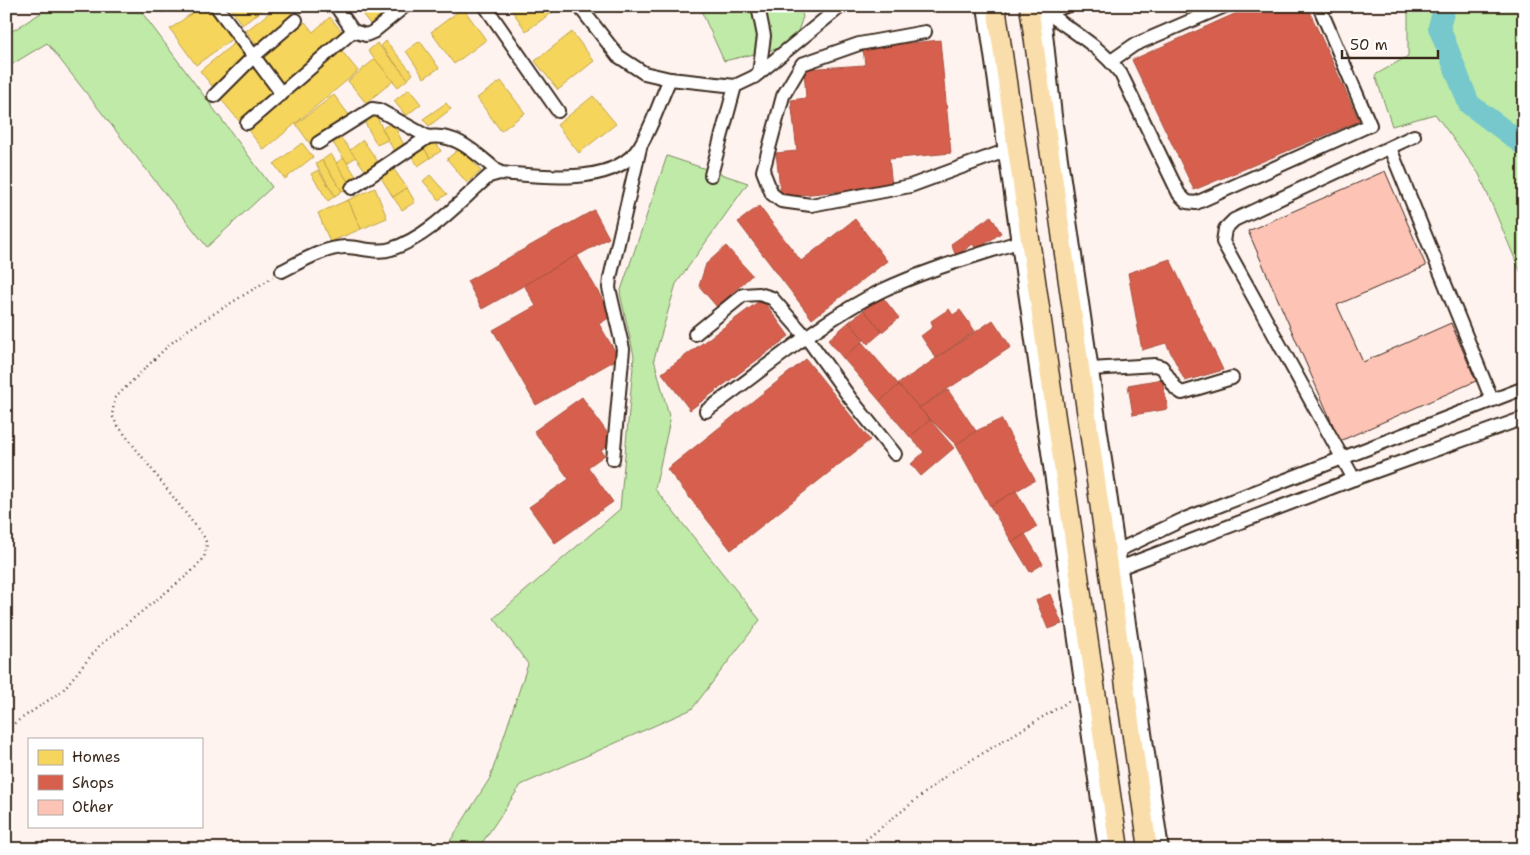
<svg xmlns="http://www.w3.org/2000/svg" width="1530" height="855" viewBox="0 0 1530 855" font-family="'Shantell Sans',sans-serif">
	<rect width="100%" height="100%" fill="#fff3f0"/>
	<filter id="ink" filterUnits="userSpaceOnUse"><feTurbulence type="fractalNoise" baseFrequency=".02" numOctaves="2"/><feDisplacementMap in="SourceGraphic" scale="10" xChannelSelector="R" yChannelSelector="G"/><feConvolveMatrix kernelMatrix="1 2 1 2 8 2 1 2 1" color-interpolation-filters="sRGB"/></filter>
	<g filter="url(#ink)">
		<!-- green -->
		<g fill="#bfeaa7" stroke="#7d8a62">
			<polygon points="52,6 137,6 272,187 207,247 47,43 6,68 6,35"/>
			<polygon points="699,6 800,6 803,17 793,45 724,61"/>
			<polygon points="1408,6 1524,6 1524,280 1479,174 1435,114 1392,126 1375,75 1408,56"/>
			<polygon points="667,156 748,183 676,284 654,359 670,420 655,489 760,620 692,709 521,785 478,849 445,849 490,778 528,664 494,618 620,509 634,356 620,293"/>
		</g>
		<!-- homes -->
		<g fill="#f6d55c" stroke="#bea249">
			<polygon points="157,6 172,6 162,13"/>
			<polygon points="202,6 209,6 232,39 196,65 170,29"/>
			<polygon points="229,6 269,6 242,25"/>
			<polygon points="278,6 286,6 294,17 257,46 246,31"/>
			<polygon points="356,6 392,6 370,24"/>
			<polygon points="509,6 549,6 553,12 526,31"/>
			<polygon points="463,8 486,40 454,64 431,32"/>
			<polygon points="330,17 343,33 283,84 262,58 305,22 313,32"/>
			<polygon points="572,32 594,61 558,90 535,61"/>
			<polygon points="238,40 250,56 212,86 200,71"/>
			<polygon points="386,41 413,74 408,79 381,46"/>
			<polygon points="420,41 439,68 424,78 406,51"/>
			<polygon points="377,43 408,79 398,87 368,51"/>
			<polygon points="341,50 358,71 264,150 247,129"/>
			<polygon points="375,59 393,81 366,103 348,81"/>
			<polygon points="254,67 275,93 240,122 219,97"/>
			<polygon points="501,81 525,113 501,131 477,98"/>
			<polygon points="409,89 421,104 406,116 394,101"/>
			<polygon points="334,95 349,115 310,144 296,124"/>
			<polygon points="593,96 616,124 579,153 557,125"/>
			<polygon points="446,103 451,109 429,126 423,119"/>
			<polygon points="376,115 388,140 377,145 364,121"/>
			<polygon points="393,123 404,145 394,151 382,128"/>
			<polygon points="341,138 356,157 347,163 333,143"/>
			<polygon points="433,138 441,151 430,158 422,145"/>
			<polygon points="363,140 380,165 368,174 350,150"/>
			<polygon points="302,143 313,157 285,179 274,164"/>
			<polygon points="422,145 430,158 418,166 410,154"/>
			<polygon points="461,147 481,171 467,183 447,159"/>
			<polygon points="331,154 351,186 342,191 322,160"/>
			<polygon points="344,158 359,181 351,186 336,163"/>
			<polygon points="322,160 342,191 335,196 316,164"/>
			<polygon points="393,168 407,188 393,197 380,176"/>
			<polygon points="318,170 335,196 328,201 311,174"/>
			<polygon points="430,175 447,194 439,200 423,181"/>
			<polygon points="375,188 387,218 361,229 348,200"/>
			<polygon points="407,188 415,202 402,210 393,197"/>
			<polygon points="348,200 361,229 330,242 318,213"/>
		</g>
		<!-- shops -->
		<g fill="#d6604d" stroke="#a8503f">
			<polygon points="1252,6 1307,6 1359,121 1194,190 1132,60"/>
			<polygon points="940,40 951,153 889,159 892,186 781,197 776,153 797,151 791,100 806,98 804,69 865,65 863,48"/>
			<polygon points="759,206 801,261 855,219 887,261 812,319 738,222"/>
			<polygon points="594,210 609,238 482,309 467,281"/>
			<polygon points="991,216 1001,233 976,250 973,244 956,256 951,244"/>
			<polygon points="726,246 752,275 717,307 699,286 706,264"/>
			<polygon points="577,255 612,316 599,324 619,358 536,405 493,330 536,306 524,285"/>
			<polygon points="1170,259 1223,370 1185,381 1166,343 1142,350 1128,273"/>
			<polygon points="881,295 899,318 882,332 864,310"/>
			<polygon points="762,299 789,336 690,410 662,373"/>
			<polygon points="949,309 953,315 960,310 975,331 936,358 921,336 933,327 931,321"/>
			<polygon points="864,310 882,332 868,344 849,322"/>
			<polygon points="993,320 1011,347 919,408 898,384"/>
			<polygon points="849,322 864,340 843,358 828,340"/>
			<polygon points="862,342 899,385 880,401 843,358"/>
			<polygon points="806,359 870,440 731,550 667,469"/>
			<polygon points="1162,379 1168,409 1133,415 1128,385"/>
			<polygon points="899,385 930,420 910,437 880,401"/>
			<polygon points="948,390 976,431 956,445 919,408"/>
			<polygon points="582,397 613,441 601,450 605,455 588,467 613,502 555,543 529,507 569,479 534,431"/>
			<polygon points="1001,419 1035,480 990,506 956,445 976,431"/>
			<polygon points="930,420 954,448 921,476 911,464 924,452 910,437"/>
			<polygon points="1016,491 1037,527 1012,542 990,506"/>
			<polygon points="1025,534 1043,564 1030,572 1012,542"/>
			<polygon points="1050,594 1062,624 1048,629 1036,600"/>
		</g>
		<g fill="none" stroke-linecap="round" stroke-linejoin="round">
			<!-- river -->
			<polyline stroke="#76c8cc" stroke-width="22" points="1445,6 1439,27 1469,104 1524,145"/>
		</g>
		<!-- building -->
		<polygon fill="#fdc3b5" stroke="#3b2a1e" points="1385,171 1426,266 1337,305 1363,362 1451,323 1476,381 1340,441 1248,231"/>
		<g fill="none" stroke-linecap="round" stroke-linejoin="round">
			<defs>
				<g id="minor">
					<polyline points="216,6 282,94"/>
					<polyline points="336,6 353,31 366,35 373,32 405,6"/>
					<polyline points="485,6 558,111"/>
					<polyline points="579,6 618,56 644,73 670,79 735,86 754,77 841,6"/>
					<polyline points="758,6 764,36 759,73"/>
					<polyline points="984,6 1105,849"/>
					<polyline points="1043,6 1056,125 1162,849"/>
					<path d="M1043 10C1071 30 1101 47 1121 74L1179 194 1187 202 1196 203 1370 125 1319 6"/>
					<polyline points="1048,13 1066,6"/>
					<polyline points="925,32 859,44 802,64 783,96 763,171 772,194 781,201 811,205 910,186 1005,151"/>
					<polyline points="1111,61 1134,45 1225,6"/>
					<polyline points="214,96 254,56 296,20"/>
					<polyline points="247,123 353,31"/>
					<polyline points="318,143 372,109 379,110 428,137"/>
					<polyline points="1390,148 1492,400"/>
					<polyline points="711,175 735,86"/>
					<path d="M352 188 428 137C459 133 477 155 500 173"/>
					<path d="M282 271C300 262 325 247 346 247 360 247 377 254 391 249 429 237 459 202 489 176L500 173C542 176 615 187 640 146 653 125 660 100 670 79"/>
					<polyline points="695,334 743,295 759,294 772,298 807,338 850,398 895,454"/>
					<polyline points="1091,369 1155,365 1162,367 1176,389 1182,393 1232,378"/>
					<path d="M706 411C761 372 821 320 881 291 925 270 972 257 1018 242"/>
					<polyline points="613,459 623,349 609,288 610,278 640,148"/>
					<polyline points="1354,479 1223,242 1225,229 1234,220 1414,136"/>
					<polyline points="1117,551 1182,520 1524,388"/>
					<polyline points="1119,568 1354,479 1524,418"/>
				</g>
				<g id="highway">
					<polyline points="996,6 1119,849"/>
					<polyline points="1029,6 1148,849"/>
				</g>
			</defs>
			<!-- minor casing -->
			<use href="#minor" stroke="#3b2a1e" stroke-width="16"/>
			<!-- highway casing -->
			<use href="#highway" stroke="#3b2a1e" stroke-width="21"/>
			<!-- path -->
			<g stroke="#3b2a1e" stroke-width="2.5" stroke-dasharray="1 4" stroke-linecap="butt">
				<polyline points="6,729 62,691 100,645 190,573 204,558 207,544 204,537 116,423 112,415 115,398 169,345 186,331 273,277"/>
				<polyline points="854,849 950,773 1071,700"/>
			</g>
			<!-- minor -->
			<use href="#minor" stroke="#fff" stroke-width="12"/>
			<!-- highway -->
			<use href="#highway" stroke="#f9deab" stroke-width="18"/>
		</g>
	</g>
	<!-- margin -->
	<rect width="1530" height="855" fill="none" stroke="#fff" stroke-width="25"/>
	<rect x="12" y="12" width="1505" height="830" fill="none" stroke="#3b2a1e" stroke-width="2" filter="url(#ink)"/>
	<!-- legend -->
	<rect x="28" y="738" width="175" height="90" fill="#ffffff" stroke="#b1aaa5"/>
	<rect x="38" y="750" width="25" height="15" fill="#f6d55c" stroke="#b1aaa5"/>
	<text x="72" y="762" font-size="15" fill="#3b2a1e">Homes</text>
	<rect x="38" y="775" width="25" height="15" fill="#d6604d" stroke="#b1aaa5"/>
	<text x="72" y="788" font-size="15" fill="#3b2a1e">Shops</text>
	<rect x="38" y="800" width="25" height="15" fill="#fdc3b5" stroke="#b1aaa5"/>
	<text x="72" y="812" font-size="15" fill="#3b2a1e">Other</text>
	<!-- scale -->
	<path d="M1342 50v8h96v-8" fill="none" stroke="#3b2a1e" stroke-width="2.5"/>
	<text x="1350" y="50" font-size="15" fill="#3b2a1e" stroke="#ffffff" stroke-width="4" paint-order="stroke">50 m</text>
</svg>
